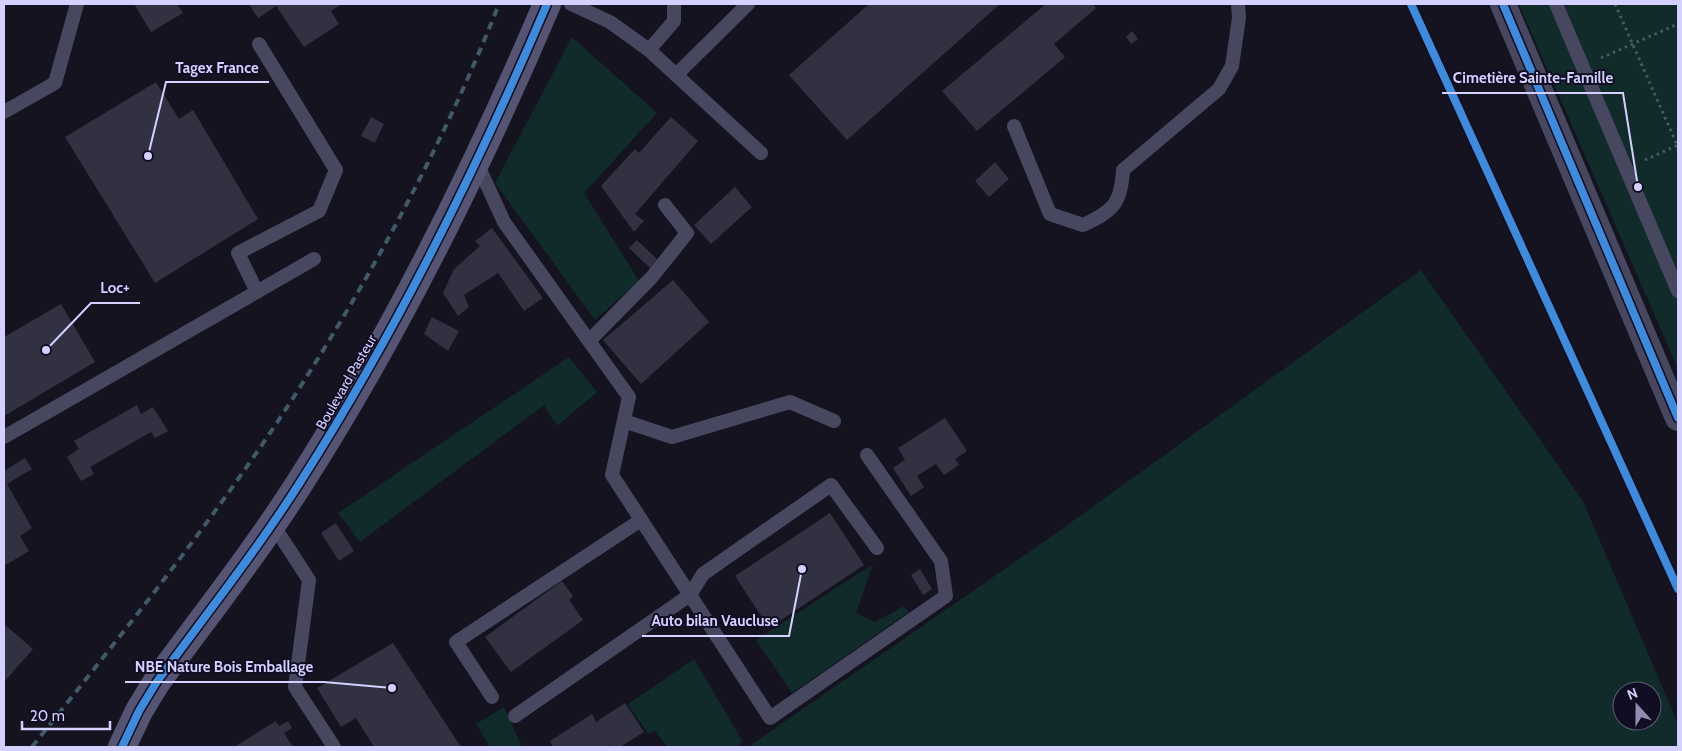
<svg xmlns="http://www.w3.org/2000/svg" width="1682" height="751" viewBox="0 0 1682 751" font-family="Cabin,sans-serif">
	<rect width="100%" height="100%" fill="#14131f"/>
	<!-- green -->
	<g fill="#112a2a" fill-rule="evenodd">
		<polygon points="1519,4 1678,4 1678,369"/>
		<polygon points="572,37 657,113 584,193 639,281 595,320 495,183"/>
		<path d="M1421 270 1583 501 1678 724V747H748L1055 534ZM1622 691H1652V721H1622Z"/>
		<polygon points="569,357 597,392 557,426 544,405 360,542 338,513"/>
		<polygon points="873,564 856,613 875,622 904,606 909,612 792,693 756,640"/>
		<polygon points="694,659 743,742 736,747 667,747 655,730 648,734 628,704"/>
		<polygon points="504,707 522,747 490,747 476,724"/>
	</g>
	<!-- building -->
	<g fill="#323141">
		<polygon points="134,4 177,4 183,13 151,32"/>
		<polygon points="249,4 342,4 331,11 339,24 304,47 276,6 258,18"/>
		<polygon points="869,4 1000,4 847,140 789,75"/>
		<polygon points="1046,4 1093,4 1096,8 1054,44 1065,57 977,131 942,91"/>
		<polygon points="1132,31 1138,39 1131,44 1126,37"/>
		<polygon points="156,82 179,119 193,110 258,219 155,283 65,137"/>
		<polygon points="371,117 384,124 375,143 361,136"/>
		<polygon points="671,117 698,141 635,214 644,221 634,232 601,186 635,149 639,153"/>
		<polygon points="995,162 1009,179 989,197 975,181"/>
		<polygon points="735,187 752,207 711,244 694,225"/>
		<polygon points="492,228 543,298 524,311 498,273 464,295 469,307 458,316 443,293 454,269 480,246 475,241"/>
		<polygon points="637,240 657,259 650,268 629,248"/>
		<polygon points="673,280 709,322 641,384 603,340"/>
		<polygon points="61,304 95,362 4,416 4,337"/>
		<polygon points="432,317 459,331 448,351 424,334"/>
		<polygon points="137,405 141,414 153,407 168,431 155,438 151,432 90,467 94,474 81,481 67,457 79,449 74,441"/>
		<polygon points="945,418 967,451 955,459 959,465 944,475 936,464 917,476 924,487 911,496 893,468 905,460 898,448"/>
		<polygon points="25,458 32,469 7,484 32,528 20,536 29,551 4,566 4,471"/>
		<polygon points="830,513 864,565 769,628 735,576"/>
		<polygon points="336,523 354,551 339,561 321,533"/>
		<polygon points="920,569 932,589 923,595 911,575"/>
		<polygon points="562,581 573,596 569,600 583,620 511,672 485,637"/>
		<polygon points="4,624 33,649 4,682"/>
		<polygon points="393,643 461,747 374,747 356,718 341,727 317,688"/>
		<polygon points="625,703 644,732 620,747 612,747 610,745 607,747 553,747 550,741 592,714 596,722"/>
		<polygon points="276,721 279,726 288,721 292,728 284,733 293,747 234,747"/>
	</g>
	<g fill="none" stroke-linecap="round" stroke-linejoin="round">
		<!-- path -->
		<g stroke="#4a5966" stroke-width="3" stroke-dasharray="2.5 4" stroke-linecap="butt">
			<polyline points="1615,4 1678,147"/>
			<polyline points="1601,58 1678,24"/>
			<polyline points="1645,160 1678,145"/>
		</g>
		<!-- lane -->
		<g stroke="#474760" stroke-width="14">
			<polyline points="571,4 610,22 649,50 761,153"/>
			<polyline points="1556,4 1678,291"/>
			<polyline points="649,50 674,21 674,4"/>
			<polyline points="676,75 748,4"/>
			<polyline points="4,112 55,83 77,4"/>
			<path d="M1014 126 1050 214 1083 225C1113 211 1121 204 1123 170L1219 89 1232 66 1239 18 1238 4"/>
			<polyline points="477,163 504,222 629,397 612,475 770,718 946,596 941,561 867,455"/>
			<polyline points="257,292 238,253 319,211 336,170 259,44"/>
			<polyline points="589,341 652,277 687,233 665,205"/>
			<polyline points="624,421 672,437 790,402 834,421"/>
			<polyline points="4,437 314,259"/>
			<polyline points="272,523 309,580 295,687 334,747"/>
			<polyline points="492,697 456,642 641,520"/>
			<polyline points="515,716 690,595 703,574 831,485 877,548"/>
		</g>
		<!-- street -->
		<polyline stroke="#474760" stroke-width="26" points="1503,4 1678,418"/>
		<!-- secondary -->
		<path stroke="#555473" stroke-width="28" d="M122 747 139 711 156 683C204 617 255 553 299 484 397 331 476 171 547 4"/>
		<!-- rail -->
		<path stroke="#405868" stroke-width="4" stroke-dasharray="8 6" stroke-linecap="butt" d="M32 747C118 639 206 530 282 415 367 285 442 148 499 4"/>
		<defs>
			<g id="cycleway">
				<polyline points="1411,4 1678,589"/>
				<polyline points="1503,4 1678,418"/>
				<path d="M122 747 139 711 156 683C204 617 255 553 299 484 397 331 476 171 547 4"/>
			</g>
		</defs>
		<!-- cycleway casing -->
		<use href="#cycleway" stroke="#110e24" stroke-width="11"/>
		<!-- cycleway -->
		<use href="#cycleway" stroke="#408adc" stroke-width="8"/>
	</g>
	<g text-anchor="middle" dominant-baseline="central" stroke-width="4" stroke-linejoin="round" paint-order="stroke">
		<!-- street labels -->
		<g font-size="14" fill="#d4d0ff" stroke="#110e24">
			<text transform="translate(346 382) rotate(-60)">Boulevard Pasteur</text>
		</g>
	</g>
	<!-- callouts -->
	<path fill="none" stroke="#d4d0ff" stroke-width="2" d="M148 156L166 82H269M1638 187L1623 93H1442M46 350L91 303H140M802 569L789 636H642M392 688L324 682H125"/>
	<g fill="#d4d0ff" stroke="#110e24" stroke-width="2">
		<circle cx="148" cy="156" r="5"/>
		<circle cx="1638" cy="187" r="5"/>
		<circle cx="46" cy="350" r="5"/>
		<circle cx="802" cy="569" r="5"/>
		<circle cx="392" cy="688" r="5"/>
	</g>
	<g font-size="15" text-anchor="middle" font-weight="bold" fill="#d4d0ff" stroke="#110e24" stroke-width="4" stroke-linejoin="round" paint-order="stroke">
		<text x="217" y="73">Tagex France</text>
		<text x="1533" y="83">Cimetière Sainte-Famille</text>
		<text x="115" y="293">Loc+</text>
		<text x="715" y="626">Auto bilan Vaucluse</text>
		<text x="224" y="672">NBE Nature Bois Emballage</text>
	</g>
	<!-- border -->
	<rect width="1682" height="751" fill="none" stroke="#d4d0ff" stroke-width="10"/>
	<!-- north arrow -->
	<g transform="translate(1637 706) rotate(339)"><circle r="24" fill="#110e24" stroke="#5f5c7c"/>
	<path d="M0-4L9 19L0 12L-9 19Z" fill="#918eb1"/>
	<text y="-8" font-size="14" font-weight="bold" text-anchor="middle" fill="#d4d0ff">N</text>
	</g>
	<!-- scale -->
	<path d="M22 721v8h88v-8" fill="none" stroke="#d4d0ff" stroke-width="2.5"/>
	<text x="30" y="721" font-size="15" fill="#d4d0ff" stroke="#110e24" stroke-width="4" paint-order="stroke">20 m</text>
</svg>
